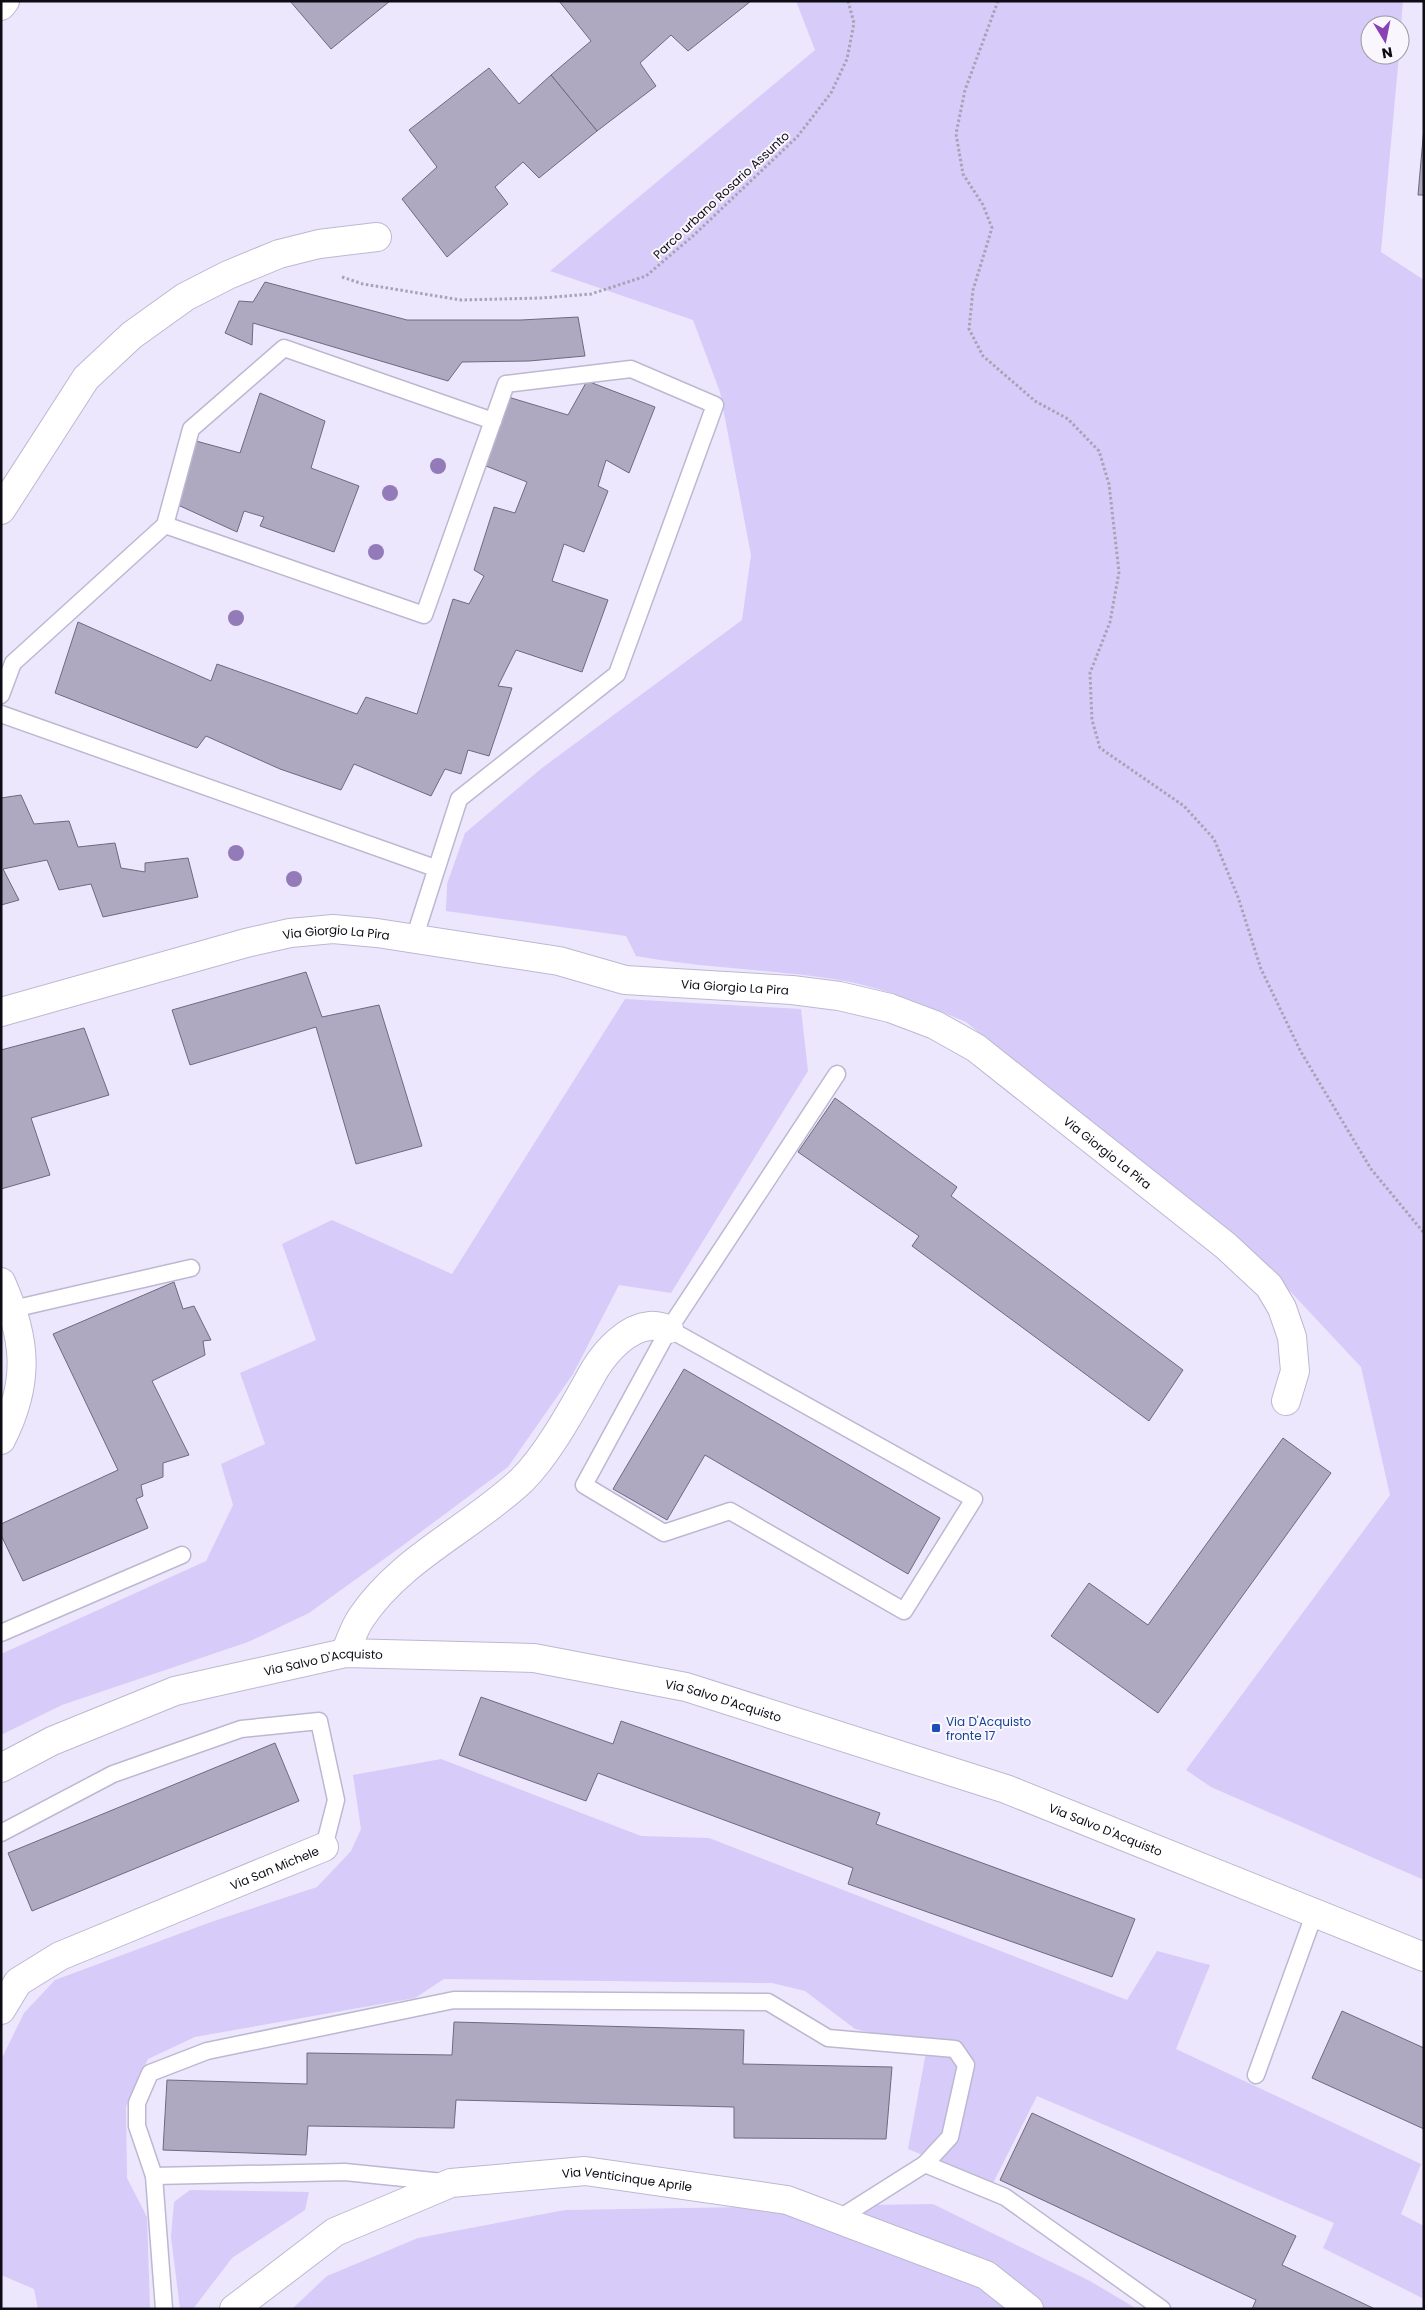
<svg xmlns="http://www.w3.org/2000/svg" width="1425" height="2310" viewBox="0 0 1425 2310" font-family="Poppins,sans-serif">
	<rect width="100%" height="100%" fill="#ede7fd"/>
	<!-- green -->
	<g fill="#d7cbf9">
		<path d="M796 1H1403L1400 39V25H1370V55H1399L1381 252 1424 280V1880L1211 1787 1186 1770 1390 1495 1361 1367 1288 1289 966 1022C923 1004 880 986 833 979 768 969 701 968 636 956L626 936 446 911 447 884 465 833 542 768 742 620 751 555 720 392 693 320 550 271 815 50Z"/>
		<polygon points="625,999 801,1009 808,1071 671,1293 619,1285 573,1374 508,1467 398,1549 309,1613 248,1642 62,1705 1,1735 1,1654 206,1561 233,1505 221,1464 265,1444 240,1373 316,1340 282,1244 332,1220 452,1274"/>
		<polygon points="441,1759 641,1836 709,1838 1127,2000 1157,1951 1210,1965 1176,2049 1421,2164 1401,2214 1424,2226 1424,2299 1323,2248 1334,2223 1037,2096 993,2183 908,2149 927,2047 855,2029 805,1991 772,1983 444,1979 415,1998 195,2037 148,2059 126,2107 127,2178 147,2217 150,2309 38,2309 34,2289 1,2275 1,2060 24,2013 55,1980 211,1922 317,1887 351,1851 361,1829 353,1775"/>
		<polygon points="190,2190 309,2192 305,2210 232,2258 193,2309 180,2309 171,2237 174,2202"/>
		<polygon points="933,2204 1090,2281 1137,2309 292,2309 327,2276 418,2238 565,2210"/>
	</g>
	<!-- building -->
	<g fill="#afa8c1" stroke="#6f6980">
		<polygon points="290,1 390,1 331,49"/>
		<polygon points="559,1 751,1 688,51 671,35 640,63 656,86 597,131 551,75 591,41"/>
		<polygon points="489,68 519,104 551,75 597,131 539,178 523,162 495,187 508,204 447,257 402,199 437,167 409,130"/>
		<polygon points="1424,127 1424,195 1418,195"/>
		<polygon points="265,282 407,320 521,320 578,317 585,356 529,361 462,362 448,381 253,323 252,345 225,333 239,301 253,302"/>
		<polygon points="587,381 655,407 629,473 606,460 598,486 608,491 584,552 564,544 552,581 608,600 582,672 516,650 498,686 512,688 489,756 468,750 461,774 445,769 431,796 354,764 341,790 280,769 206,736 197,748 55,693 78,622 211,681 217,664 357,714 366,697 417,714 453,599 469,604 484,576 474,570 494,507 515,513 527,482 486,466 508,397 568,415"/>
		<polygon points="260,393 325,421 311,468 359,486 334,552 260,526 264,517 244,511 237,532 178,505 196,441 240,453"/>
		<polygon points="21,795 34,824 69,821 78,847 115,843 121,868 145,872 145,863 188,858 198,897 103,917 91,884 59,890 47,860 3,869 19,900 1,905 1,798"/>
		<polygon points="306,972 322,1017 379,1005 422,1146 356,1164 316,1027 190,1065 172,1010"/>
		<polygon points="84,1028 109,1095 31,1118 50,1175 1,1189 1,1050"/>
		<polygon points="835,1098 957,1187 951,1196 1183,1370 1149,1421 912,1246 919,1236 798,1152"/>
		<polygon points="174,1282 183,1309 194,1306 211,1340 203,1341 205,1355 152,1381 189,1455 163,1463 163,1477 141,1485 143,1496 136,1499 148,1528 23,1581 1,1535 1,1524 118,1470 53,1334"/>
		<polygon points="684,1369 940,1518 908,1574 705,1455 667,1520 613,1489"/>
		<polygon points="1283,1438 1331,1473 1158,1713 1051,1636 1089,1583 1148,1625"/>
		<polygon points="481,1697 613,1744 621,1721 880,1813 876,1824 1135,1919 1112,1977 848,1884 853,1868 598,1773 586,1801 459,1755"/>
		<polygon points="275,1743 299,1801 32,1911 8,1853"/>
		<polygon points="1342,2011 1424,2048 1424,2129 1312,2078"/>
		<polygon points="454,2022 744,2030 743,2064 892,2067 886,2139 734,2138 734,2107 456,2100 454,2128 308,2126 306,2155 163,2150 167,2080 307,2084 307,2053 452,2055"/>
		<polygon points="1032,2113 1296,2236 1282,2265 1375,2309 1252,2309 1256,2300 1000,2180"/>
	</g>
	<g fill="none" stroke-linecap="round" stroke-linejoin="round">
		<defs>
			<g id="service">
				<polyline points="165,525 424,615 506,384 631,369 715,405 617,674 459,799 414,939"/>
				<polyline points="1,695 13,663 165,525 191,429 284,348 493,421"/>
				<polyline points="1,714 435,868"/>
				<polyline points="13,1309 191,1268"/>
				<polyline points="669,1329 974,1499 904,1611 730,1511 664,1533 584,1485 669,1329 837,1074"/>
				<polyline points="1,1633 182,1555"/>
				<polyline points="1,1833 113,1774 241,1729 319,1721 336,1800 324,1847"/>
				<polyline points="1256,2075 1315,1912"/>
				<polyline points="925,2164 1005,2197 1162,2309"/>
				<polyline points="154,2176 345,2172 443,2182"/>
				<polyline points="164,2309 154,2176 137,2126 137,2103 150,2073 207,2051 454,2000 768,2002 828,2038 955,2049 966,2065 950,2137 925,2164 838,2219"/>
			</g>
			<g id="minor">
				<polyline points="1,6 5,1"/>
				<polyline points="1,510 86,378 132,335 185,297 228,275 279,254 319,244 377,237"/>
				<path id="s1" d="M1 1012 246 943 290 933 333 929 377 933 559 961 625 980 792 990 839 996 890 1008 935 1025 976 1048 1226 1246 1269 1286 1282 1308 1292 1337 1295 1371 1286 1401"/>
				<path d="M345 1653C350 1642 354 1628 361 1618 401 1558 470 1529 522 1480 550 1452 575 1404 595 1369 607 1350 627 1328 650 1326 656 1325 663 1328 669 1329"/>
				<path id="s2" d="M1 2010 18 1982 60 1956 324 1847"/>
				<path id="s3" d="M234 2309 335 2232 451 2183 585 2171 787 2200 986 2275 1029 2309"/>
			</g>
			<g id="tertiary">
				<path id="s4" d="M1 1768 52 1741 175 1691 345 1653 534 1658 686 1687 1006 1789 1424 1957"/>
			</g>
			<path id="secondary" d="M1 1282C27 1340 30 1383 1 1440"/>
		</defs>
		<!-- service casing -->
		<use href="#service" stroke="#beb7d1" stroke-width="19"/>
		<!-- minor casing -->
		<use href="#minor" stroke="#beb7d1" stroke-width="30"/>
		<!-- tertiary casing -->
		<use href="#tertiary" stroke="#beb7d1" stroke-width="30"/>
		<!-- secondary casing -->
		<use href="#secondary" stroke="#beb7d1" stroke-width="30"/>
		<!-- path -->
		<g stroke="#a7a3b4" stroke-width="3" stroke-dasharray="2.5 2.5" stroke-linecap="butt">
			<polyline points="998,1 965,90 956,134 963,174 983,205 992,228 973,290 969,329 983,356 1035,401 1068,419 1099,451 1109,484 1119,572 1110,622 1090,673 1092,720 1100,748 1184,806 1214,839 1238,897 1261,969 1301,1052 1371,1169 1424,1233"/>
			<polyline points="342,277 363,284 461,300 542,298 591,294 646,276 694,235 797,137 831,93 847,59 854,23 848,1"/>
		</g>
		<!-- service -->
		<use href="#service" stroke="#fff" stroke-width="16"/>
		<!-- minor -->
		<use href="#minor" stroke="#fff" stroke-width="28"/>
		<!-- tertiary -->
		<use href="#tertiary" stroke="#fff" stroke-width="28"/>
		<!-- secondary -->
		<use href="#secondary" stroke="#fff" stroke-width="28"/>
	</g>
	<!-- trees -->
	<g fill="#937ab9">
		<circle cx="438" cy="466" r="8"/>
		<circle cx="390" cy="493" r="8"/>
		<circle cx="376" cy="552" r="8"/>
		<circle cx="236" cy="618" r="8"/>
		<circle cx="236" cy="853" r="8"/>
		<circle cx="294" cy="879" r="8"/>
	</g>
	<!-- markers -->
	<rect fill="#1a4fb4" stroke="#f9f7fd" stroke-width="2" x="931" y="1723" width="10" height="10" rx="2.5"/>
	<g text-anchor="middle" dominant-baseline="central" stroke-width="4" stroke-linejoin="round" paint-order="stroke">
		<!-- street labels -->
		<g font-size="12" fill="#0d0b13" stroke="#f9f7fd">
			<text transform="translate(721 195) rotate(-43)">Parco urbano Rosario Assunto</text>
			<text stroke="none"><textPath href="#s1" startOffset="346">Via Giorgio La Pira</textPath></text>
			<text stroke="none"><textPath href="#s1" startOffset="750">Via Giorgio La Pira</textPath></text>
			<text stroke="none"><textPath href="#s1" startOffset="1170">Via Giorgio La Pira</textPath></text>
			<text stroke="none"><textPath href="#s4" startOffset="342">Via Salvo D'Acquisto</textPath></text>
			<text stroke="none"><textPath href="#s4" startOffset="748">Via Salvo D'Acquisto</textPath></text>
			<text stroke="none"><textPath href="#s4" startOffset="1152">Via Salvo D'Acquisto</textPath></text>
			<text stroke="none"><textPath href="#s2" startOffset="314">Via San Michele</textPath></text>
			<text stroke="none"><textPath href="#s3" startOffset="430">Via Venticinque Aprile</textPath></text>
		</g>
		<!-- transit labels -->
		<g font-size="12" fill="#164399" stroke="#f9f7fd" text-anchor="start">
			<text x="946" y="1721">Via D'Acquisto<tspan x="946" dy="14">fronte 17</tspan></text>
		</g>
	</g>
	<!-- border -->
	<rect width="1425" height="2310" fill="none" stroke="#0d0b13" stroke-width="5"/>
	<!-- north arrow -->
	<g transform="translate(1385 40) rotate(170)"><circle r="24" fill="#f9f7fd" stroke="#9b999f"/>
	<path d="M0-4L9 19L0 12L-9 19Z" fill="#8a41b4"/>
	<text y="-8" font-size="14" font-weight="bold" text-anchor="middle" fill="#0d0b13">N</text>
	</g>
</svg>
